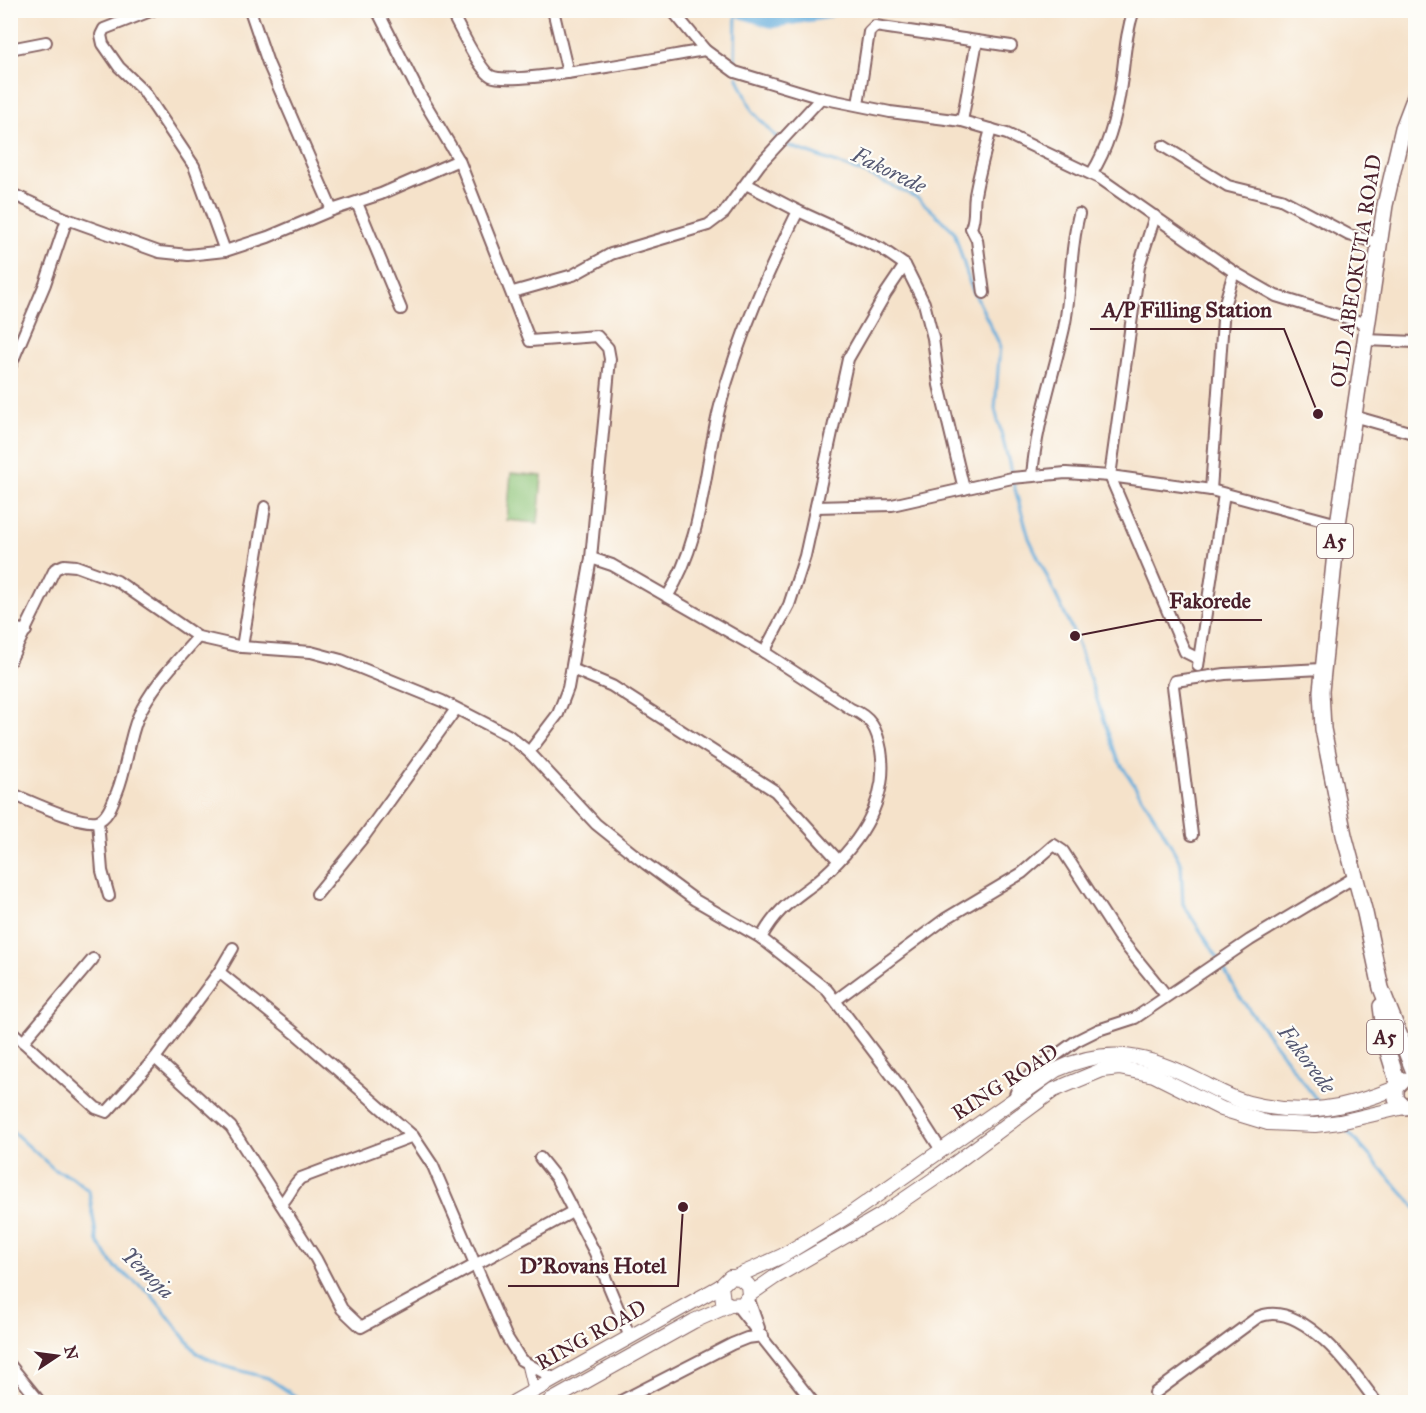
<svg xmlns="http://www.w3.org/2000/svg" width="1426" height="1413" viewBox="0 0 1426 1413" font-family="'IM FELL Great Primer',serif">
	<rect width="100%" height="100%" fill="#fdfcf7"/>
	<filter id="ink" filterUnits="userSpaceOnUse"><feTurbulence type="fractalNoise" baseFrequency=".0167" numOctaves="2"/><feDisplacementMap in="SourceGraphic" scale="12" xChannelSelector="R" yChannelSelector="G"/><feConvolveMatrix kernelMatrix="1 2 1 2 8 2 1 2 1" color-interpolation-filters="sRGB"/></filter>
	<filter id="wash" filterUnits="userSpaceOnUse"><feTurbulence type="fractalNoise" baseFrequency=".008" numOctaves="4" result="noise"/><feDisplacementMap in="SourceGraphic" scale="24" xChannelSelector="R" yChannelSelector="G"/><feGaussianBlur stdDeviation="1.35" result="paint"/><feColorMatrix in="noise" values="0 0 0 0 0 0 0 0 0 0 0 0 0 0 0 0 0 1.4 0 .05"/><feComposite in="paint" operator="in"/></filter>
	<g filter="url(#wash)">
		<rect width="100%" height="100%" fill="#f5e2ca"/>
		<!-- park -->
		<polygon fill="#8ec579" stroke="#6c7252" stroke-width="1.5" points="511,473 542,476 538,523 507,520"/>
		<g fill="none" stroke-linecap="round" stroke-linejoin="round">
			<!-- stream -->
			<g stroke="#64acdb" stroke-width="3">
				<polyline points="735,67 736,10"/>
				<polyline points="737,76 753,112 779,140"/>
				<polyline points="784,144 864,173 918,198 954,231 970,284 1000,345 995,409 1012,475"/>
				<polyline points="1013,482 1029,538 1075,636 1117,758 1161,827 1181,864 1183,904 1218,958"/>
				<polyline points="1221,964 1239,996 1319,1103"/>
				<polyline points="1343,1126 1416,1208"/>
				<polyline points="10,1129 55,1170 72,1177 89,1191 97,1241 115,1267 150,1293 197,1353 223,1366 268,1378 304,1402"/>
			</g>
			<!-- river -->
			<polyline stroke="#64acdb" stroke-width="18" points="744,10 772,19 826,10"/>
		</g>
	</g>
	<g filter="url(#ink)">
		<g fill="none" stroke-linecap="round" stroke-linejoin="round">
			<defs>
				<g id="minor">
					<polyline points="153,10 104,29 101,35 103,44 119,67 143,90 194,166 225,251"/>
					<polyline points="250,10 268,63 332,210"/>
					<polyline points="377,10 419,93 459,160 530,341 597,336 608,348 610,359 591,558 568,688 558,714 529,752"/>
					<path d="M450 10C458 24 479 70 491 76 513 87 672 55 705 50"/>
					<polyline points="553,10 568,73"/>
					<polyline points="672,10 705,50 735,72 821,98 890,112 962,121 1007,134 1101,179 1234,272 1276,296 1367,324"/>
					<polyline points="10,49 46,42"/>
					<polyline points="858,105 869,32 875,26 1011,46"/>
					<polyline points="962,121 977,41"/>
					<polyline points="1163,146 1228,186 1281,199 1349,235 1379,243"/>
					<path d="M1092 173C1108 148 1117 114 1121 84 1125 59 1125 35 1134 10"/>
					<polyline points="746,184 798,211 882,249 905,265 924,303 933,338 939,385 964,489"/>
					<polyline points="10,193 67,219 159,252 188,255 225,251 268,237 332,210 381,194 459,160"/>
					<polyline points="357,203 401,309"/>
					<polyline points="1155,216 1139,266 1110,476 1185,652 1199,659"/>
					<polyline points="513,292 573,275 611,254 708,225 724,213 760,164 821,98"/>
					<path d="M984 293 977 240 971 228C976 216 973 208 975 195 979 173 985 151 991 129"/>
					<polyline points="1365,340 1416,342"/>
					<polyline points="10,367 45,284 67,219"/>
					<polyline points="1353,416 1416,434"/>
					<path d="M1032 476C1036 425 1053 377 1064 328 1072 289 1069 254 1079 214"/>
					<polyline points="1211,490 1224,306 1234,272"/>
					<polyline points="816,507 892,505 1012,478 1066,473 1110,476 1211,490 1338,524"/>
					<path d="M591 558 612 565 764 652 851 709C871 717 877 729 881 750 890 804 855 850 815 883 790 902 777 909 761 938"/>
					<path d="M667 597C704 538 703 471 720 406 738 338 767 274 798 211"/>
					<polyline points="10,627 26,631"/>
					<polyline points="242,647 265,507"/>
					<polyline points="764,652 789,605 805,556 848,359 886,293 905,265"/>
					<polyline points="10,661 55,569 64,565 76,566 117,581 198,637 242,647 311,652 341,660 442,701 508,735 529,752 596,824 646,864 695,900 761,938 827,990 902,1089 941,1150"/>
					<polyline points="1198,666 1224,494"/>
					<polyline points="572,669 612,686 775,791 838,860"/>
					<path d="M10 793C30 801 77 824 97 821 108 819 113 801 117 792 127 768 128 741 138 717 151 687 176 662 198 637"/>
					<polyline points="98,821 102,871 109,896"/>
					<polyline points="1192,835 1173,686 1175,681 1225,674 1322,669"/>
					<polyline points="317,894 365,835 456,709"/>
					<polyline points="219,972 295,1033 413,1136 433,1166 506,1336 521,1360 555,1379"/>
					<polyline points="836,1000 945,919 1022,873 1054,845 1063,851 1118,936 1166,995"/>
					<polyline points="10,1030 96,1108 107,1112 155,1058 219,972 233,948"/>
					<polyline points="23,1042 93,959"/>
					<polyline points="155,1058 231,1127 316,1259 342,1309 361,1327 572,1212"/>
					<polyline points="1013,1100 1018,1087 1032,1073 1076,1041 1098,1030 1135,1018 1250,940 1355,877"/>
					<polyline points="540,1158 556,1178 595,1253 630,1337"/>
					<path d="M281 1204C290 1196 292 1185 301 1178L413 1136"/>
					<polyline points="748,1297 759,1328"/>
					<polyline points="737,1306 813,1402"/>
					<polyline points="10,1365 40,1402"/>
					<polyline points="528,1366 534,1391"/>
					<path d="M1155 1393 1258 1317C1301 1298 1354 1371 1376 1402"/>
					<polyline points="619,1402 732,1344 747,1338 763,1336"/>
				</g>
				<g id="major">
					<path d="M735 1277 782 1256 846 1217 1056 1070C1109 1045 1149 1055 1199 1081 1215 1089 1232 1099 1249 1103 1302 1117 1347 1108 1396 1088"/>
					<polyline points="749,1295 748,1285 740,1278 730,1277 721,1286 723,1301 730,1305 743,1304 749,1295 775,1277 880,1216 934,1179 1054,1090 1102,1070 1119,1068 1154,1075 1222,1109 1268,1123 1315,1125 1340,1122 1404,1107"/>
					<polyline points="514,1402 721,1286"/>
					<polyline points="549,1402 694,1321 730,1305"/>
				</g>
				<g id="highway">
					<polyline points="1416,94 1403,128 1385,205 1338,524 1321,691 1323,729 1344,835 1365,913 1381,988 1416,1077"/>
					<polyline points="1381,1006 1386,1045 1398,1084"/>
					<polyline points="1404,1080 1396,1088 1396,1099 1404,1107 1416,1106"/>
				</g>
			</defs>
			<!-- minor casing -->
			<use href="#minor" stroke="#866363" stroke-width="14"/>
			<!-- major casing -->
			<use href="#major" stroke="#866363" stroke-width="16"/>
			<!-- highway casing -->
			<use href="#highway" stroke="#866363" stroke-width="18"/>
			<!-- minor -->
			<use href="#minor" stroke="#fff" stroke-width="10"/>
			<!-- major -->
			<use href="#major" stroke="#fff" stroke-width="14"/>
			<!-- highway -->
			<use href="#highway" stroke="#fff" stroke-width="15"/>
		</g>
	</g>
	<g text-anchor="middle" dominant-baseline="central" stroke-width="4.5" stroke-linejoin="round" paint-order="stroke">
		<!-- shield labels -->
		<g fill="#fdfcf7" stroke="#806168" stroke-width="1.5">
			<rect x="1317" y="524" width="36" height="34" rx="4.5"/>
			<rect x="1367" y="1020" width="36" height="34" rx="4.5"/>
		</g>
		<g font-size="20" font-weight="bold" fill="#4a1f2b">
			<text x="1335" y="541">A5</text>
			<text x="1385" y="1037">A5</text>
		</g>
		<!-- street labels -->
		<g font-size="21" fill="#4a1f2b" stroke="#fdfcf7">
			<text transform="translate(1356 271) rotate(-81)">OLD ABEOKUTA ROAD</text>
			<text transform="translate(1005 1082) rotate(-33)">RING ROAD</text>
			<text transform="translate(591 1335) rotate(-29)">RING ROAD</text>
		</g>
		<!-- water labels -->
		<g font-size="22" font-style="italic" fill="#545771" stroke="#fdfcf7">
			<text transform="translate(889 170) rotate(26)">Fakorede</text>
			<text transform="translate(1307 1059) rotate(53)">Fakorede</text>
			<text transform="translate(148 1273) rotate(44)">Yemoja</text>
		</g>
	</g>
	<!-- callouts -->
	<path fill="none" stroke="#4a1f2b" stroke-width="2" d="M1318 414L1284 329H1090M1075 636L1157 620H1262M683 1207L678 1286H508"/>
	<g fill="#4a1f2b" stroke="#fdfcf7" stroke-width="2">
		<circle cx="1318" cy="414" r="6"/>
		<circle cx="1075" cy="636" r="6"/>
		<circle cx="683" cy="1207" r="6"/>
	</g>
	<g font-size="22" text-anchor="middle" font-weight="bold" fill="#4a1f2b" stroke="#fdfcf7" stroke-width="4.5" stroke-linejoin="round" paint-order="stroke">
		<text x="1187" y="317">A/P Filling Station</text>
		<text x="1210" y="608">Fakorede</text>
		<text x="593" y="1273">D'Rovans Hotel</text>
	</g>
	<!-- margin -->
	<rect width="1426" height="1413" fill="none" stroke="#fdfcf7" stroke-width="36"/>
	<!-- north arrow -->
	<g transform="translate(57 1356) rotate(77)" stroke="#fdfcf7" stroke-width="4.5" paint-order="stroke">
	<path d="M0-4.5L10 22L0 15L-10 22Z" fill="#4a1f2b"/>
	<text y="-9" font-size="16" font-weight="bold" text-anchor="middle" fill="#4a1f2b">N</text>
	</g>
</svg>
